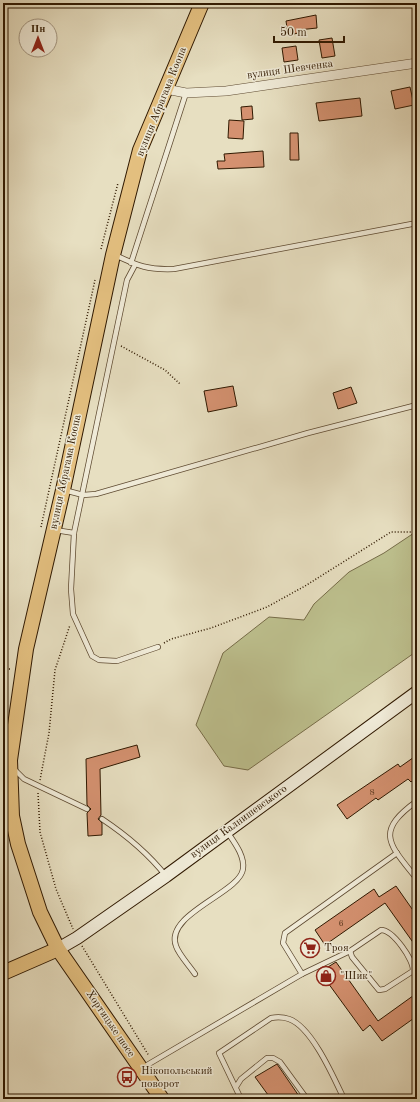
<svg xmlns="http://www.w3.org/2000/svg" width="420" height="1102" viewBox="0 0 420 1102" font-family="'Old Standard TT',serif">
	<rect width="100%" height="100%" fill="#e7dfc1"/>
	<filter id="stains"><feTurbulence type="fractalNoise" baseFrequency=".005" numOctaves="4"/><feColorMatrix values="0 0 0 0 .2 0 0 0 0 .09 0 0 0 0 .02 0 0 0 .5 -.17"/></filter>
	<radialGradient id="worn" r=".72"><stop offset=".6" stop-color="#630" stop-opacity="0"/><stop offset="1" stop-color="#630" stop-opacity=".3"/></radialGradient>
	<!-- green -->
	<polygon fill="#bdc08e" stroke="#766c48" points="417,531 417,651 248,770 224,766 196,725 223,653 269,617 304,620 314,604 349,572 384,553"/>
	<!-- building -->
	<g fill="#d49170" stroke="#301901">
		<polygon points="316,15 317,28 298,30 299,33 288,35 286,21"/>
		<polygon points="332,38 335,56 322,58 319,40"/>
		<polygon points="296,46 298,60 284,62 282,48"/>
		<polygon points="410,87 414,105 395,109 391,91"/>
		<polygon points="360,98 362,116 319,121 316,103"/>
		<polygon points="252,106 253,119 242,120 241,107"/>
		<polygon points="229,120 244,121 243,139 228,138"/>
		<polygon points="290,133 298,133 299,160 290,160"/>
		<polygon points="263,151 264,167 218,169 217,161 225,161 224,154"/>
		<polygon points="233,386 237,406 208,412 204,391"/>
		<polygon points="351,387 357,403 338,409 333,393"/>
		<polygon points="137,745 140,757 100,769 101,815 98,819 102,823 102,835 88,836 87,813 91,809 87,805 86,759"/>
		<polygon points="417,755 417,777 411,782 408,779 378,800 376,798 347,819 337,805 398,764 400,767"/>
		<polygon points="396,886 417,916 417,948 385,903 325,945 315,930 374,889 379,897"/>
		<polygon points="336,962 378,1021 417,993 417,1016 382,1041 370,1025 363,1031 320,972"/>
		<polygon points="277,1064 301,1099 271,1099 255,1077"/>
	</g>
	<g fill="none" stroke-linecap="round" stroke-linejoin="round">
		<defs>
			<g id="lane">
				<path d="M115 255C138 266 148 270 174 269L417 223"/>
				<polyline points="131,263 186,93"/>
				<polyline points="64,490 83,495 96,494 308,433 417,405"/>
				<polyline points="55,530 74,533 71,589 73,614 92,656 99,660 117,661 158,647"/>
				<polyline points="74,533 127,280 135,265"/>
				<polyline points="14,769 24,779 87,809"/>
				<path d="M417 801C374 832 389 844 417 879"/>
				<path d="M102 819C126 835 147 852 166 876"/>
				<polyline points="350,951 352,957 379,990 385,989 413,971"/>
				<path d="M195 974C189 965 179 955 176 946 164 914 240 893 243 869 245 856 234 842 228 833"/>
				<polyline points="302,974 283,943 285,933 397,853"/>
				<path d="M142 1068 302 974 350 951 381 930C393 930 414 960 413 971L417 970"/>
				<polyline points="236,1087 241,1079 267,1058 273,1058 280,1062 307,1099"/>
				<path d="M241 1099 219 1053 271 1018C277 1017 283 1017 289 1019 312 1027 334 1078 344 1099"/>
			</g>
			<polyline id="street" points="166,89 186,93 226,91 417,63"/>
			<polyline id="secondary" points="58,949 77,938 166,876 417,692"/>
			<g id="primary">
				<polyline points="3,973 58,949"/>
				<polyline points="162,1099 58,949 40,912 18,844 12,816 10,760 26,649 63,490 113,255 140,150 202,3"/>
			</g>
		</defs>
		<!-- lane casing -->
		<use href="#lane" stroke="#5e4a31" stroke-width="6"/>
		<!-- street casing -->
		<use href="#street" stroke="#5e4a31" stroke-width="10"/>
		<!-- secondary casing -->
		<use href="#secondary" stroke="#301901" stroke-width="14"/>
		<!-- primary casing -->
		<use href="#primary" stroke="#301901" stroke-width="16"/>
		<!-- path -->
		<g stroke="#301901" stroke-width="1.5" stroke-dasharray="1 2" stroke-linecap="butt">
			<polyline points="101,249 118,183"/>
			<polyline points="121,346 165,370 180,384"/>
			<polyline points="41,527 95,280"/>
			<polyline points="164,643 171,639 211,628 267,607 305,586 391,532 417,532"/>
			<polyline points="3,669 11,669"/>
			<polyline points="40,780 49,733 55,670 70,625"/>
			<polyline points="38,793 40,832 56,889 73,929"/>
			<polyline points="82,946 149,1056"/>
		</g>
		<!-- lane -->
		<use href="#lane" stroke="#efead7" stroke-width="4.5"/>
		<!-- street -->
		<use href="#street" stroke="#efead7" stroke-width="9"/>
		<!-- secondary -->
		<use href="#secondary" stroke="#efead7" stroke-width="12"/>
		<!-- primary -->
		<use href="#primary" stroke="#e4c080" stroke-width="14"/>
	</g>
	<!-- icons -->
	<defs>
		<symbol id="supermarket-ring" viewBox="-11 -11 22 22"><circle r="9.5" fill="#efead7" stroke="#8f2418" stroke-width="1.5"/><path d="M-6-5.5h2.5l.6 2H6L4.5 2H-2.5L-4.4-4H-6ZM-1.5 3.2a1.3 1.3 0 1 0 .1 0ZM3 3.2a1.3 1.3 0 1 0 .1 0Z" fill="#8f2418"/></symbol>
		<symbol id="shop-ring" viewBox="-11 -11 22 22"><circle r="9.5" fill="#efead7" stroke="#8f2418" stroke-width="1.5"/><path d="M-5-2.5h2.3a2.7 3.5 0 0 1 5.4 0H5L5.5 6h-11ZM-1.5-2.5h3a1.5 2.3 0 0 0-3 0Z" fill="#8f2418"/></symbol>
		<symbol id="bus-ring" viewBox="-11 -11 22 22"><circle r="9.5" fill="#efead7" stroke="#8f2418" stroke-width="1.5"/><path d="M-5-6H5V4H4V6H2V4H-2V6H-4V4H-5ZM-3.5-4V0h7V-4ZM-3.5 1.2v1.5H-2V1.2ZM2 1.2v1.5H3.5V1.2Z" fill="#8f2418"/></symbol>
	</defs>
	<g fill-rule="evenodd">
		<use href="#supermarket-ring" x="299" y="937" width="22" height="22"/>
		<use href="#shop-ring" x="315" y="965" width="22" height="22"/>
		<use href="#bus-ring" x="116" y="1066" width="22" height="22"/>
	</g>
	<g text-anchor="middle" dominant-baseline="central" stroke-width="3" stroke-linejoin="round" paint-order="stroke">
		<!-- number labels -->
		<g font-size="9" fill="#59371d">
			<text x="372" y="792">8</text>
			<text x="341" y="923">6</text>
		</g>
		<!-- street labels -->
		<g font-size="11" fill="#301901" stroke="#efead7">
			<text transform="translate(290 70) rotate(-8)">вулиця Шевченка</text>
			<text transform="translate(162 102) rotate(-68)">вулиця Абрагама Коопа</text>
			<text transform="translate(66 472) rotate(-78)">вулиця Абрагама Коопа</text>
			<text transform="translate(239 822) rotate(-36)">вулиця Калнишевського</text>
			<text transform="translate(110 1024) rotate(56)">Хортицьке шосе</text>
		</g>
		<!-- poi labels -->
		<g font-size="11" fill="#301901" stroke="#efead7" text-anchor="start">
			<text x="324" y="948">Троя</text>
			<text x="340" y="976">"Шик"</text>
			<text x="141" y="1071">Нікопольський<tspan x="141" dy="13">поворот</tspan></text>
		</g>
	</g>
	<!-- margin -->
	<rect width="420" height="1102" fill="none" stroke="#e7dfc1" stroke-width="16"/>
	<rect x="4" y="4" width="412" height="1094" fill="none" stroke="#301901" stroke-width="2"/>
	<rect x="8" y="8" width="404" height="1086" fill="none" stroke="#301901"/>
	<!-- north arrow -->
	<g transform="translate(38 38)"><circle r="19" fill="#efead7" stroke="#a39681"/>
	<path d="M0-3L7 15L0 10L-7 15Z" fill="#8f2418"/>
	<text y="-6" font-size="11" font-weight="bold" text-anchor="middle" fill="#301901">Пн</text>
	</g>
	<!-- scale -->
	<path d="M274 36v6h70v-6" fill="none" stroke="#301901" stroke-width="2"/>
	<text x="280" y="36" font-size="12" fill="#301901" stroke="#efead7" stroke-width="3" paint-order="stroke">50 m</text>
	<rect width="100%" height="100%" filter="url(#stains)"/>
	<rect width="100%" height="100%" fill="url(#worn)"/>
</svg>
